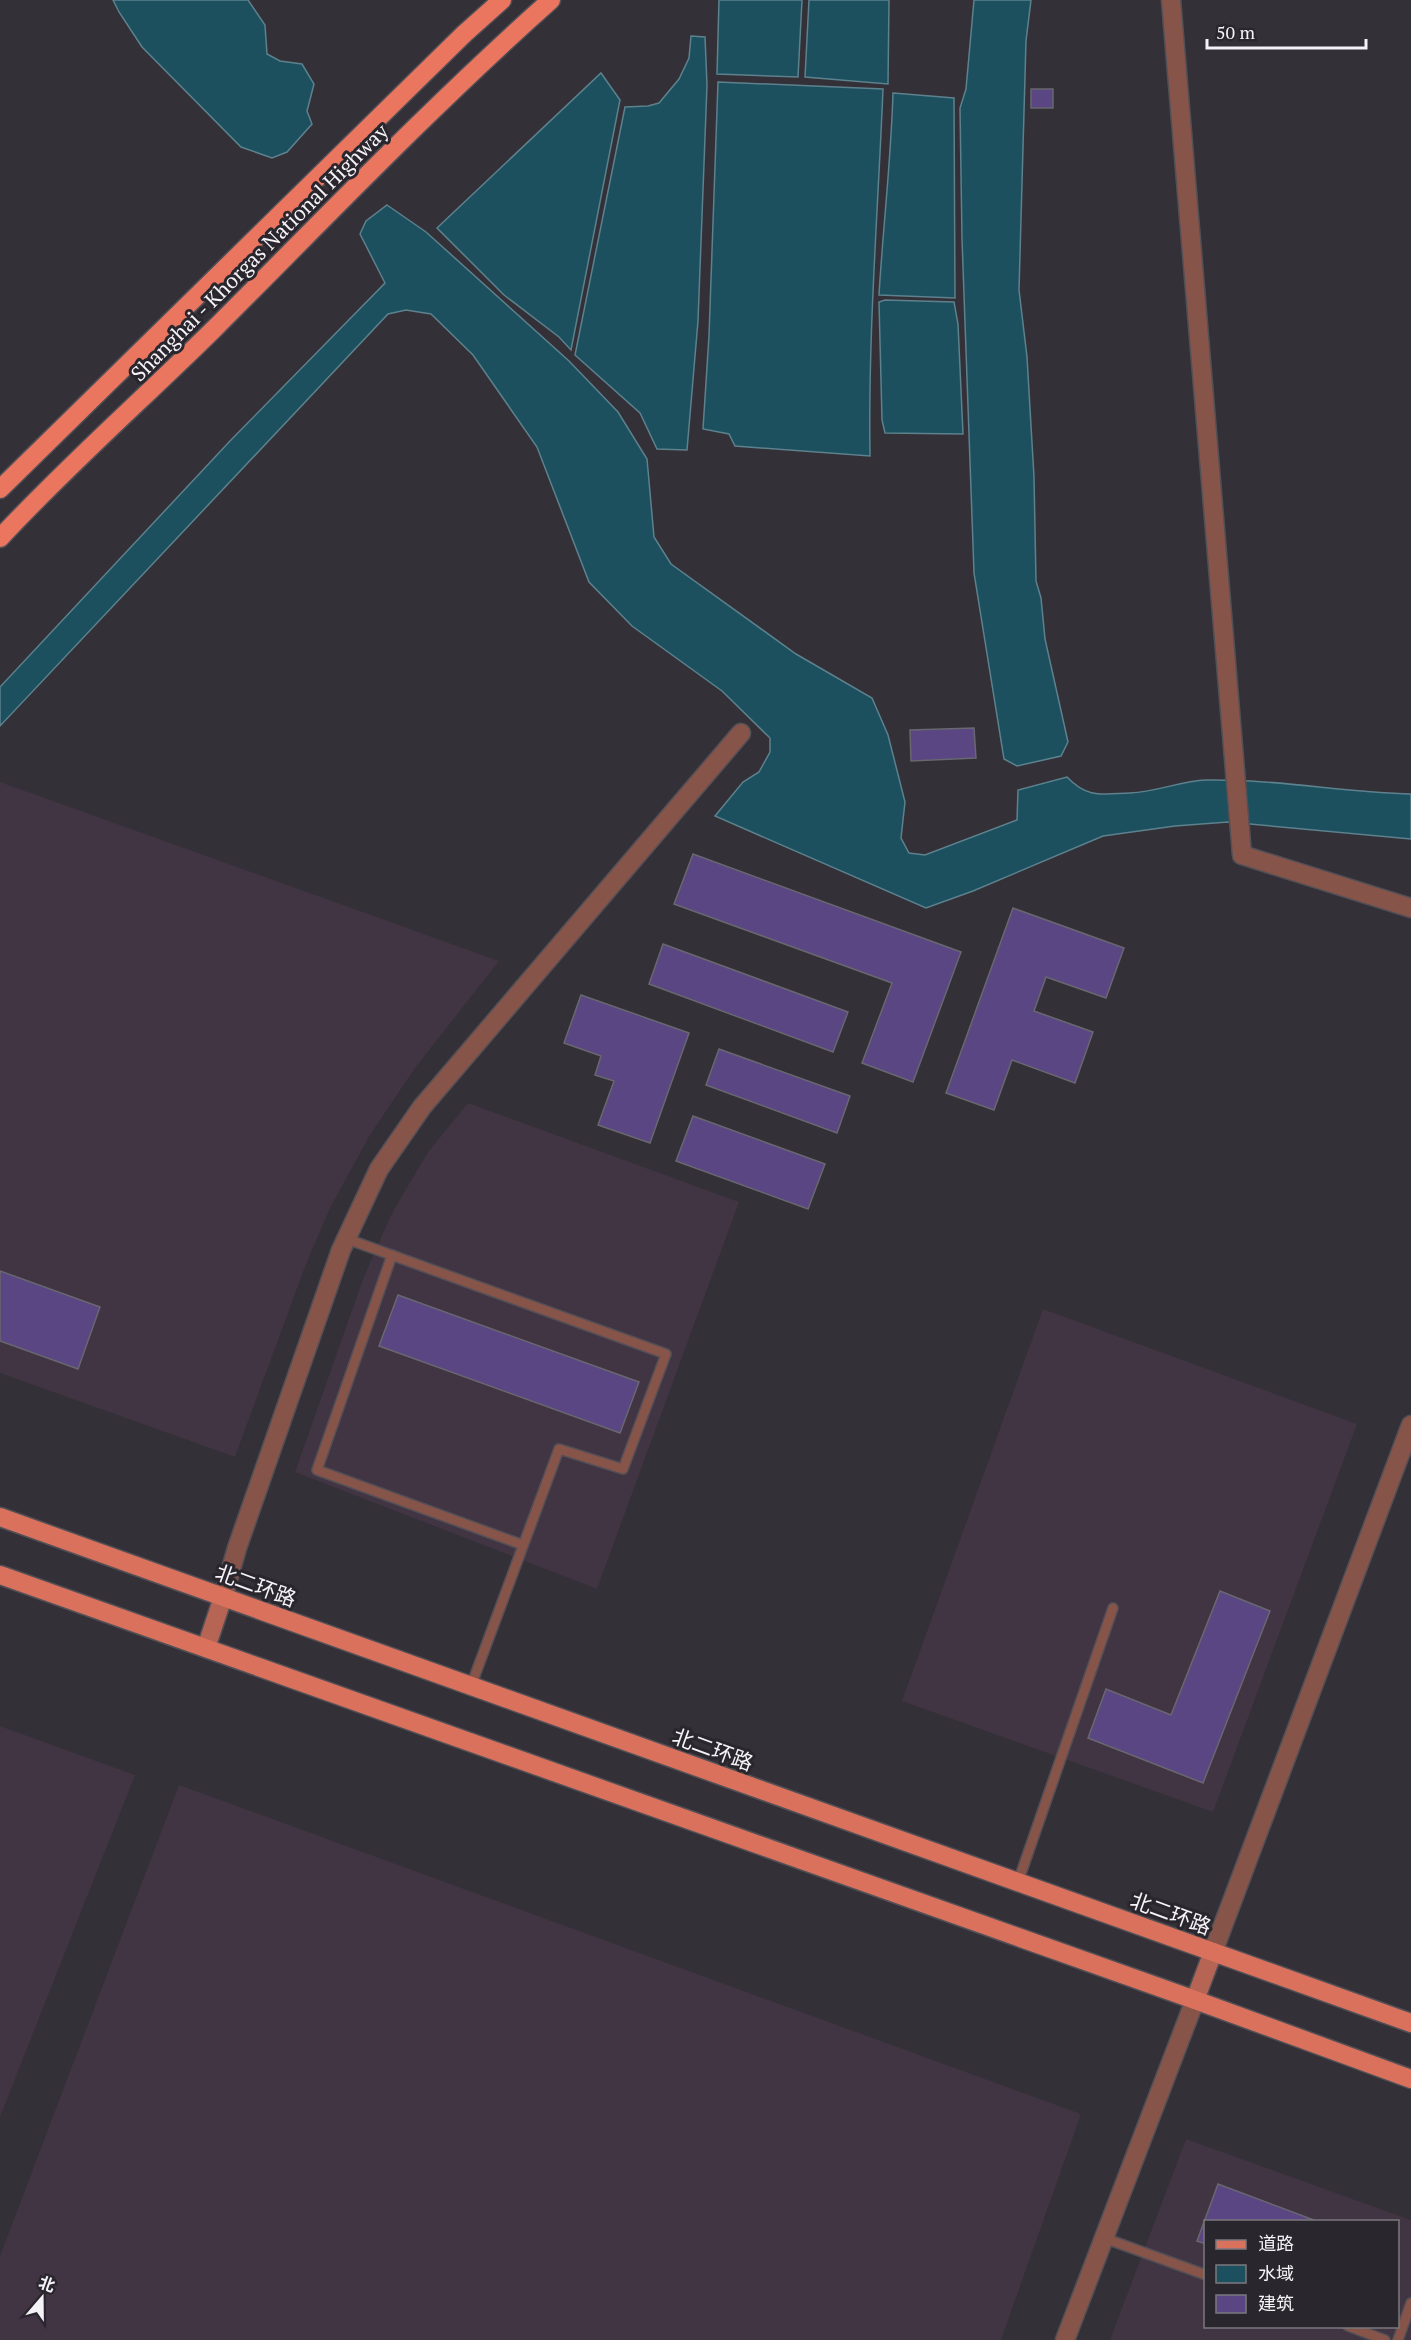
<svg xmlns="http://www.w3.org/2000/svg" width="1411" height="2340" viewBox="0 0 1411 2340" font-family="'PT Serif','Noto Sans SC',serif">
	<rect width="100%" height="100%" fill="#333037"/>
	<!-- industrial -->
	<g fill="#413443" fill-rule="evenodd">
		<polygon points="0,782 499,961 415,1068 370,1135 331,1206 306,1264 235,1457 0,1373"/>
		<polygon points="468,1103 739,1202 597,1589 295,1472 363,1279 392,1213 428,1152"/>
		<polygon points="1043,1309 1357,1424 1213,1812 902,1701"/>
		<polygon points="0,1726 135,1775 0,2117"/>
		<polygon points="179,1785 1081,2114 1001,2340 0,2340 0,2256"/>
		<path d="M1186 2139 1411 2220V2340H1110ZM1206 2222H1398V2326H1206Z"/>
	</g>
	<!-- water -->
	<g fill="#1c505f" stroke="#5d818d" stroke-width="1.5">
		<polygon points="113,0 248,0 265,25 267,54 280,61 302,64 314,84 307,111 312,124 287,152 272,158 241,147 142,47 119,12"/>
		<polygon points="719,0 802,0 798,77 717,74"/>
		<polygon points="809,0 889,0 888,84 805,77"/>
		<polygon points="974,0 1031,0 1026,41 1019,290 1027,357 1034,477 1036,581 1041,598 1045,639 1068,742 1061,756 1017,766 1004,759 974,573 962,239 960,108 966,89"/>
		<polygon points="691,36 705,37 707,85 698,321 687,450 657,449 640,413 575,355 625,107 648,106 659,103 679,79 689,58"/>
		<polygon points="601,73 620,100 571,350 559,337 504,295 437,228"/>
		<path d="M718 82 883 89C878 212 868 333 870 456L735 446 729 434 703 429 709 336Z"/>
		<path d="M893 93 954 98 955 298 879 295C883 227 891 161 893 93Z"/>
		<path d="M387 205 426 232 569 361 618 412 647 459 654 537 671 564 796 654 872 698 888 735 905 802 901 838 909 853 925 855 1017 820 1018 790 1067 777C1088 799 1102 794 1130 793 1156 792 1181 781 1206 780 1275 779 1343 792 1411 794V839L1228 822 1175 826 1103 836 973 891 926 908 715 816 743 782 759 772 770 752V738L722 691 632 626 589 582 537 447 473 355 431 314 406 310 388 314 0 726V687L230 441 385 283 360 234 366 221Z"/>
		<polygon points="885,300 954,302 958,324 963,434 885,433 882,420 879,302"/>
	</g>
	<!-- building -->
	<g fill="#5a4683" stroke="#69676f" stroke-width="1.5">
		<rect x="1031" y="89" width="22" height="19"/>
		<polygon points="974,728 976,758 911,761 910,730"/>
		<polygon points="693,854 961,952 913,1082 862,1063 892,983 674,904"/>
		<polygon points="1013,908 1124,948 1106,998 1046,977 1034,1011 1093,1032 1075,1083 1012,1060 994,1110 946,1093"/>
		<polygon points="663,944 848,1012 833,1052 649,984"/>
		<polygon points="581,995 689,1033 650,1143 598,1125 614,1081 595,1075 601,1056 564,1043"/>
		<polygon points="719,1049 850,1096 837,1133 706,1085"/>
		<polygon points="693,1116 825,1164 808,1209 676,1161"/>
		<polygon points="0,1271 100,1307 78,1369 0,1341"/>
		<polygon points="398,1295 639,1382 620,1433 379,1346"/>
		<polygon points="1220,1591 1270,1611 1203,1783 1088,1738 1106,1689 1171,1715"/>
		<polygon points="1218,2184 1319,2222 1206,2222 1206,2244 1197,2241"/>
	</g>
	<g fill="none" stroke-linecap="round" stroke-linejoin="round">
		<defs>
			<g id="service">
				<polyline points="347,1239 666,1354 623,1469 559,1449 471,1686"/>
				<polyline points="392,1255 317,1470 523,1545"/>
				<polyline points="1018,1882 1113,1608"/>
				<polyline points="1104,2238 1206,2275"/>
				<polyline points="1348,2326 1385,2340"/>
				<polyline points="1398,2340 1411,2303"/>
			</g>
			<polyline id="minor" points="1065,2340 1195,2000"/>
			<g id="tertiary">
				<polyline points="1171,0 1242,855 1411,908"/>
				<polyline points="223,1597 237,1548 341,1250 379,1169 422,1107 741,733"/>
				<polyline points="1213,1952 1411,1425"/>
			</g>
			<g id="secondary">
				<polyline points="206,1648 223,1597"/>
				<polyline points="1195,2000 1213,1952"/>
			</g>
			<g id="primary">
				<polyline points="0,1517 1411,2023"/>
				<polyline points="0,1575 1195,2000 1411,2079"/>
			</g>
			<g id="trunk">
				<polyline points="0,489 464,34 502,0"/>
				<path d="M0 538C68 465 143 399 214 329 325 218 434 104 551 0"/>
			</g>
		</defs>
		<!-- service casing -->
		<use href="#service" stroke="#524f56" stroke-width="12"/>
		<!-- minor casing -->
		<use href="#minor" stroke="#524f56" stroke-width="21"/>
		<!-- tertiary casing -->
		<use href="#tertiary" stroke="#524f56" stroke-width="21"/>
		<!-- secondary casing -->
		<use href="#secondary" stroke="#524f56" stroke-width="21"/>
		<!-- primary casing -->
		<use href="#primary" stroke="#524f56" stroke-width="21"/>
		<!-- trunk casing -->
		<use href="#trunk" stroke="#524f56" stroke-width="21"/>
		<!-- service -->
		<use href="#service" stroke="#875449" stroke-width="9"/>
		<!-- minor -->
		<use href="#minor" stroke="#875449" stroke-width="18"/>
		<!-- tertiary -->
		<use href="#tertiary" stroke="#875449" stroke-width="18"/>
		<!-- secondary -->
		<use href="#secondary" stroke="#b66554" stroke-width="18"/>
		<!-- primary -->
		<use href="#primary" stroke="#d9715c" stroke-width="18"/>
		<!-- trunk -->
		<use href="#trunk" stroke="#ea7660" stroke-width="18"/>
	</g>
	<g text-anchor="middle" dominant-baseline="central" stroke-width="6" stroke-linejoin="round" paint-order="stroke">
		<!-- street labels -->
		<g font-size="21" fill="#f5f3f8" stroke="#29262d">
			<text transform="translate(259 252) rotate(-45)">Shanghai - Khorgas National Highway</text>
			<text transform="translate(256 1585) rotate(20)">北二环路</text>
			<text transform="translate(713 1749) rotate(20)">北二环路</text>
			<text transform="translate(1171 1913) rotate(20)">北二环路</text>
		</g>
	</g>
	<!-- legend -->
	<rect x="1204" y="2220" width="195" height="108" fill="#29262d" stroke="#7b787e" stroke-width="1.5"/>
	<rect x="1216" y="2240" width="30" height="9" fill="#d9715c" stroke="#7b787e" stroke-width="1.5"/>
	<text x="1258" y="2250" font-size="18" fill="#f5f3f8">道路</text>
	<rect x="1216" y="2265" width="30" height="18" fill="#1c505f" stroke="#7b787e" stroke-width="1.5"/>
	<text x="1258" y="2280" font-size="18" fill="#f5f3f8">水域</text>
	<rect x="1216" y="2295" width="30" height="18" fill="#5a4683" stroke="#7b787e" stroke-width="1.5"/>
	<text x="1258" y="2310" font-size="18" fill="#f5f3f8">建筑</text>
	<!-- north arrow -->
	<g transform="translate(42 2298) rotate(20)" stroke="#29262d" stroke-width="4.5" paint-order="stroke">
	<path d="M0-4.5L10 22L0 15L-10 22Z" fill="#f5f3f8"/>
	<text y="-9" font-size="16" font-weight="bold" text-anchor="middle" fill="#f5f3f8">北</text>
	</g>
	<!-- scale -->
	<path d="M1207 39v9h159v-9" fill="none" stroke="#f5f3f8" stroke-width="3"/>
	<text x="1216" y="39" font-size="18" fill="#f5f3f8" stroke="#29262d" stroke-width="4.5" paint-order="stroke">50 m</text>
</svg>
